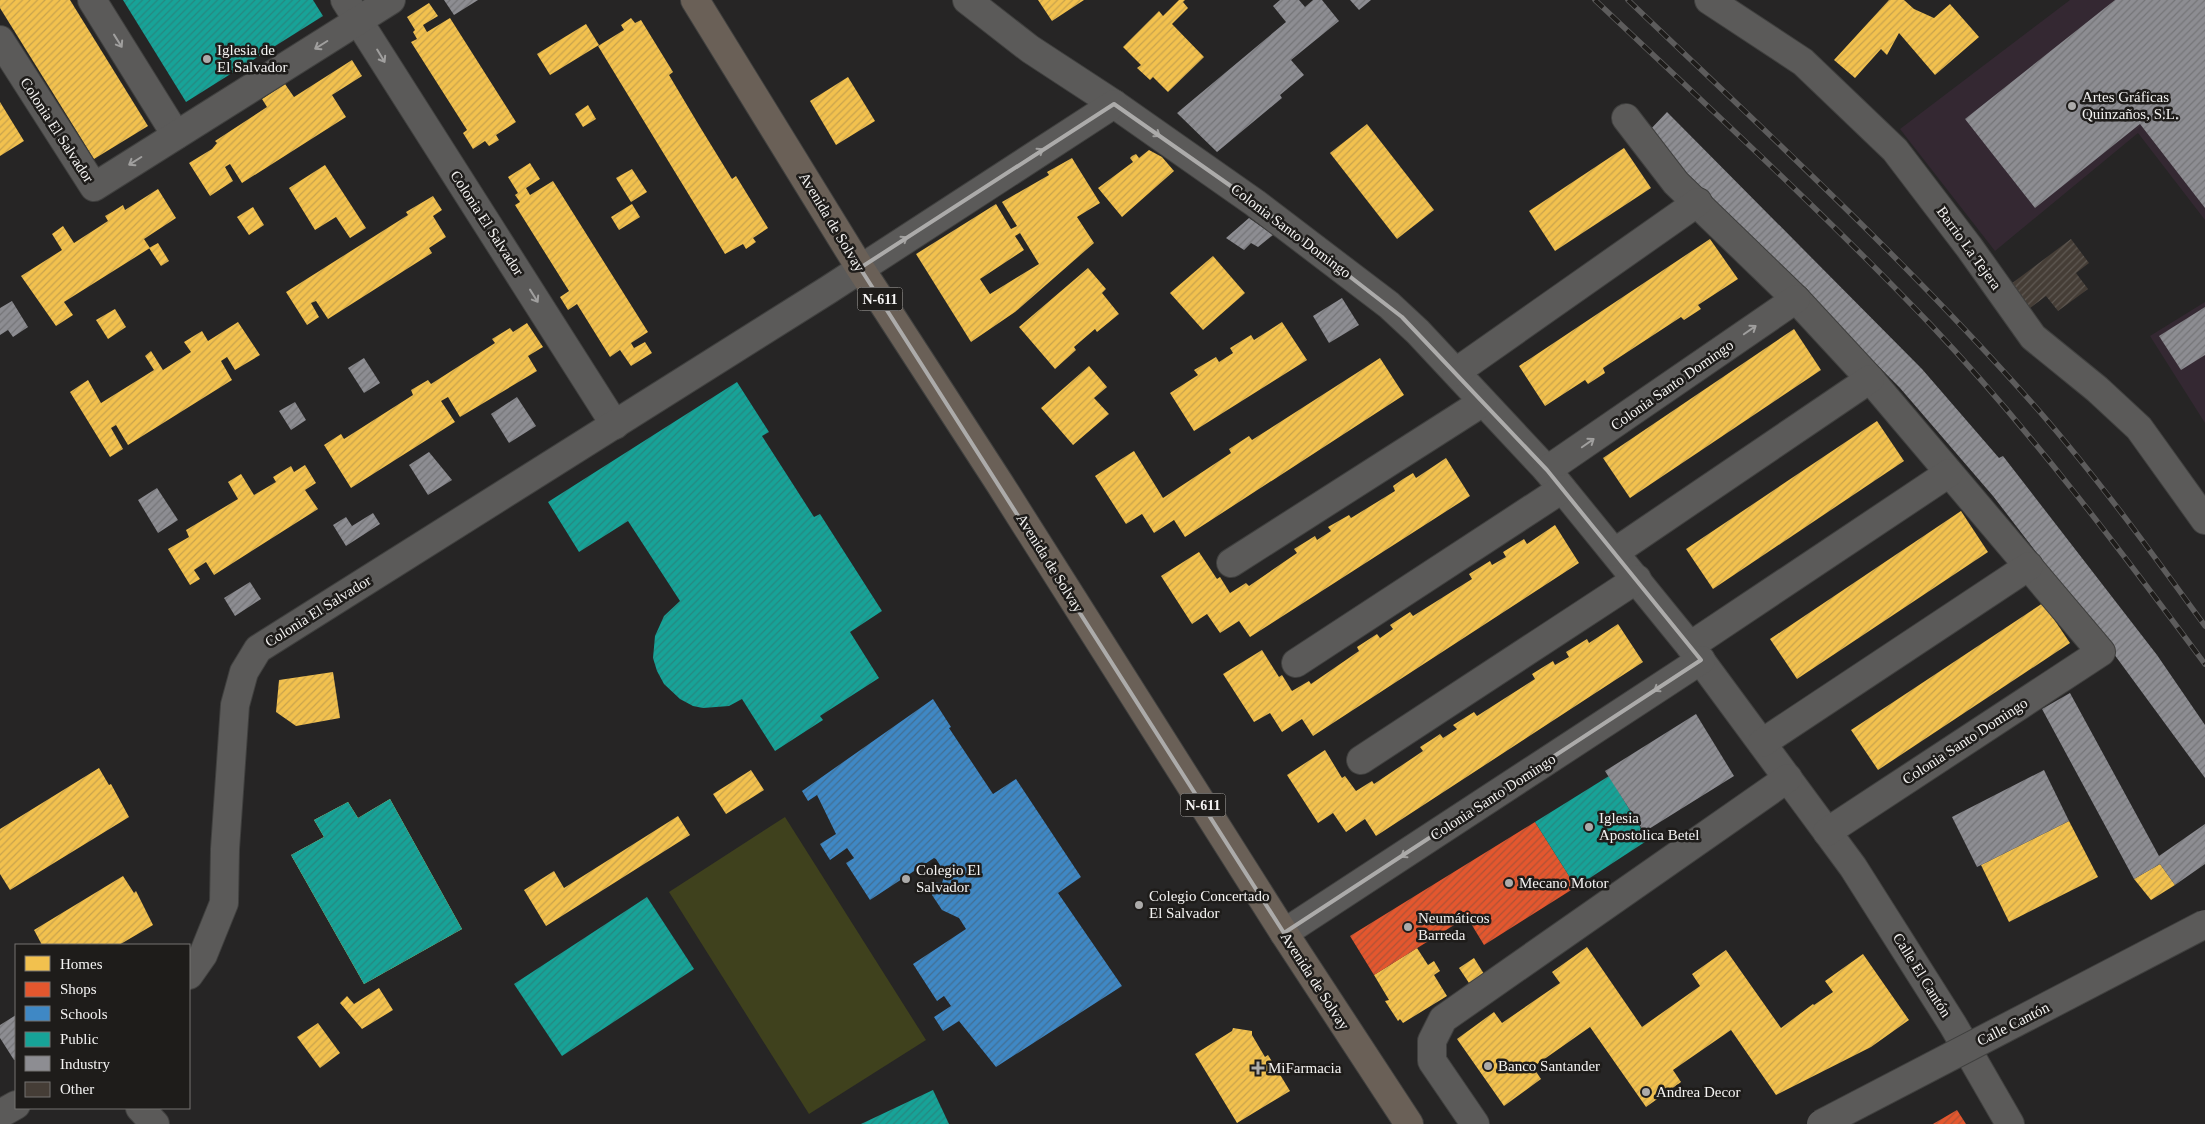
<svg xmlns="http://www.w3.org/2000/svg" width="2205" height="1124" viewBox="0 0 2205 1124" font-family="'Times New Roman',serif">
	<defs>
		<pattern id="homes-hatch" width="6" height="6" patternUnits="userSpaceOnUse" patternTransform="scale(1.25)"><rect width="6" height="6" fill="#f2c14e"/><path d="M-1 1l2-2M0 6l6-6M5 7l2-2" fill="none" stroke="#c8a34d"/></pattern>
		<pattern id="shops-hatch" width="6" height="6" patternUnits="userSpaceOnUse" patternTransform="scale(1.25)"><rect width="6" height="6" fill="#e4572e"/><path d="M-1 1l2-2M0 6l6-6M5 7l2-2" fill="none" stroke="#ae5237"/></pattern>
		<pattern id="schools-hatch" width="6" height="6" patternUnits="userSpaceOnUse" patternTransform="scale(1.25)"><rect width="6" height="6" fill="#3f88c5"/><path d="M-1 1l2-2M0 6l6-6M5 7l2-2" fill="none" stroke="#436f93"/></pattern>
		<pattern id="public-hatch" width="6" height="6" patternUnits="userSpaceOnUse" patternTransform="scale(1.25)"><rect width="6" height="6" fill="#17a398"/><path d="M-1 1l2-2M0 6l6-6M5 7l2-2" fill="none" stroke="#268880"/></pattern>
		<pattern id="industry-hatch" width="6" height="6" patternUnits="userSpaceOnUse" patternTransform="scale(1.25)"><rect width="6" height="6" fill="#8d8d92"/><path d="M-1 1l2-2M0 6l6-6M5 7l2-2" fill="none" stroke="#757578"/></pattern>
		<pattern id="building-hatch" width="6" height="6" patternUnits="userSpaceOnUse" patternTransform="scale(1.25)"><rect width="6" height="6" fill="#453d36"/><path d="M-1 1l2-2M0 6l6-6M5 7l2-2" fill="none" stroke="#605a54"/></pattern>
	</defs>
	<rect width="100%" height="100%" fill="#262525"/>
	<!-- industrial -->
	<g fill="#342832">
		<polygon points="2070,0 2205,0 2205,220 2138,133 1995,251 1900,129"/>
		<polygon points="2205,302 2205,423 2150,336"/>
	</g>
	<!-- green -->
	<polygon fill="#3f411d" points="785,817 926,1040 809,1114 669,892"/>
	<!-- homes -->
	<g fill="url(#homes-hatch)" fill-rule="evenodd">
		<polygon points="0,0 70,0 148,126 94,159 0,8"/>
		<polygon points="1038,0 1084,0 1052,21"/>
		<polygon points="1179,0 1185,0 1183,2 1188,8 1172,24 1204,57 1168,92 1153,77 1150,80 1137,68 1141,65 1123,47 1159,11 1163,16"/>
		<polygon points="1889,0 1904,0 1914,9 1934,18 1950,4 1979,37 1935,75 1899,33 1887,55 1881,49 1855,78 1834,60"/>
		<polygon points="429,3 438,16 423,25 427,32 450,18 516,122 496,135 499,140 489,146 485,141 473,149 463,133 467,130 411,42 417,39 413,32 415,30 407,17"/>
		<polygon points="631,18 635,23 641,20 673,72 669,75 700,127 732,179 736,176 768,228 753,238 756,242 746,249 743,244 725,254 598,46 624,30 621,25"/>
		<polygon points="586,24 599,45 550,75 537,54"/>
		<polygon points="352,60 362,76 332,95 346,117 242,183 230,164 225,167 233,181 210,196 189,163 212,149 217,143 215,141 267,107 262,99 285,84 294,97"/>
		<polygon points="848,77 875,121 836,145 810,101"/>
		<polygon points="0,102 24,141 0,156"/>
		<polygon points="588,105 596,119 583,127 575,114"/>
		<polygon points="1367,124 1434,210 1397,239 1330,153"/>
		<polygon points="1624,148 1651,188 1555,251 1529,211"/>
		<polygon points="1149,150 1162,157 1174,171 1122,217 1098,188 1133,162 1130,158 1132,156 1136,154 1139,158"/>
		<path d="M1072 158 1100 203 1077 217 1094 243 1015 312 971 342 916 254 996 204 1011 229 1017 226 1002 202 1049 175 1047 172ZM1020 233 1039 264 990 294 980 279 1024 250 1015 236Z"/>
		<polygon points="530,163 540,179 526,188 530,195 553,181 648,332 631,343 634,348 645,342 652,353 631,366 620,350 610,357 577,304 568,310 560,297 569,291 515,205 520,202 515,195 518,193 508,177"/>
		<polygon points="325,165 366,228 350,238 336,217 315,230 289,188"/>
		<polygon points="632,169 647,192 631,202 616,178"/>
		<polygon points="158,189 176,218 144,239 150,248 64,302 73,315 56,326 21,276 62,250 52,234 63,226 74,243 108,221 105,216 112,212 123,205 125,210"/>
		<polygon points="433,196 442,210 433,216 446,237 429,248 432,253 328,319 316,301 311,303 319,317 307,325 286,292 408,215 406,212"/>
		<polygon points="632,204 640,217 619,230 611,217"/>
		<polygon points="253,207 264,225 249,235 237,217"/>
		<polygon points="1710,239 1738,279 1698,305 1701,309 1684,320 1681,317 1603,368 1605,373 1588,384 1585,380 1545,406 1519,366"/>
		<polygon points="158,243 169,261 161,266 149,248"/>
		<polygon points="1213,256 1245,293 1203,330 1170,293"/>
		<polygon points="1088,268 1106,289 1102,293 1119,314 1097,332 1095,329 1074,347 1076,350 1055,369 1019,327"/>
		<polygon points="115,309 126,327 108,339 96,320"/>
		<polygon points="238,322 260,355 235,370 227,357 221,361 232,380 128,445 116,425 111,428 123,449 110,457 70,392 88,380 101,403 154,370 145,356 151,351 163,370 191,352 184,342 202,331 208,341"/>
		<polygon points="1282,322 1307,360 1194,431 1170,393 1198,375 1194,370 1206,363 1216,357 1219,362 1233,353 1230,348 1251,335 1254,340"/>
		<polygon points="527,323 543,347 528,356 537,371 460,417 448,397 441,401 455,422 351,488 324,445 341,434 344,439 413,395 411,390 428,380 431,384 495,343 492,339 510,328 513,332"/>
		<polygon points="1794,329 1821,370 1630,498 1603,458"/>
		<polygon points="1380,358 1404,395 1185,537 1174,520 1154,533 1142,514 1126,524 1095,476 1134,451 1163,498 1231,453 1229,449 1249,436 1252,440"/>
		<polygon points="1089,366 1107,387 1094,398 1109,414 1073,445 1041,408"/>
		<polygon points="1877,421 1904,461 1713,589 1686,549"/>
		<polygon points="1446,458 1470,496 1250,637 1239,621 1220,633 1207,614 1192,624 1161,576 1199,552 1217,579 1220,577 1230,593 1246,583 1249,586 1297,553 1294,549 1315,536 1317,540 1331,531 1328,527 1349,515 1351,518 1395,491 1393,486 1403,479 1413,473 1416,478"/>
		<polygon points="305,465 316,483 305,490 318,509 214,575 206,562 194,570 200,579 190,585 168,549 189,537 186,530 238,499 228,482 241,474 254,495 276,482 273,477 291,466 294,472"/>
		<polygon points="1961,511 1988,552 1797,679 1770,639"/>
		<polygon points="1555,525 1579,563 1313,736 1302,719 1282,732 1270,713 1254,722 1223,674 1262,650 1279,677 1282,675 1292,691 1309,681 1311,684 1359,651 1357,647 1377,634 1380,638 1393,629 1390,625 1410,612 1413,616 1472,579 1469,574 1490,561 1492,565 1506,557 1503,552 1524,539 1527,544"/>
		<polygon points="2043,603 2070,643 1878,770 1851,730"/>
		<polygon points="1618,624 1643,662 1376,836 1365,819 1346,832 1333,813 1318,823 1287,775 1325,750 1342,778 1345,776 1356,791 1372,781 1374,784 1423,751 1420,747 1431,740 1440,734 1443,738 1457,729 1453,725 1474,712 1477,716 1535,679 1532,674 1553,661 1555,665 1569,657 1566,652 1587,639 1589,643"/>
		<polygon points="333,672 340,718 296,726 276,712 279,680"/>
		<polygon points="99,768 109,785 111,784 129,817 10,890 0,874 0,829"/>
		<polygon points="751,770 764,790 726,814 713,794"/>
		<polygon points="390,799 462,929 364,984 291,855 324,837 314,820 348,802 358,818"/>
		<polygon points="678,816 690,835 546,926 524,890 554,871 564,888"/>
		<polygon points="2069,821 2098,877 2009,922 1981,865"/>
		<polygon points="2160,864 2175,885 2151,900 2134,879"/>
		<polygon points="123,876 134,893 136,891 153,925 119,945 42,945 34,930"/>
		<polygon points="1587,947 1642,1027 1700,986 1692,974 1726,950 1781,1028 1813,1004 1814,1005 1833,992 1825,981 1863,954 1909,1020 1871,1047 1776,1095 1731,1030 1673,1070 1681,1082 1646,1107 1590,1027 1533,1067 1541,1079 1504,1106 1457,1039 1494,1012 1502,1023 1560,983 1552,972"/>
		<polygon points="1417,948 1428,965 1434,961 1440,971 1434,975 1447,996 1403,1023 1400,1019 1398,1021 1385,1001 1389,1000 1374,975"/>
		<polygon points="1474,958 1484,974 1469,983 1459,968"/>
		<polygon points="379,988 393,1010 362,1029 340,1003 347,996 354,1004"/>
		<polygon points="318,1023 340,1053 320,1068 297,1037"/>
		<polygon points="1233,1028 1252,1031 1252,1035 1265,1057 1268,1055 1290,1091 1237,1123 1195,1054 1232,1031"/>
	</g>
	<!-- shops -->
	<g fill="url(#shops-hatch)">
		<polygon points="1535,822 1576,887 1484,945 1467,917 1374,975 1350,936"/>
		<polygon points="1957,1110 1966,1124 1933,1124"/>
	</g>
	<!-- schools -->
	<polygon fill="url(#schools-hatch)" points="933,699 951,727 949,728 993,794 1016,779 1081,877 1058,893 1122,986 996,1067 959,1021 943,1031 934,1017 951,1006 944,996 937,1001 913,964 966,929 959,918 942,910 932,895 931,882 942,883 945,873 936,859 934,858 870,900 846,863 854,858 847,848 830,860 820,844 836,834 817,795 808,801 802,791"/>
	<!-- public -->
	<g fill="url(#public-hatch)">
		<polygon points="123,0 313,0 323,16 186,102"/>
		<polygon points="737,382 769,432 762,436 814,517 820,514 882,611 850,632 879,678 820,716 823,720 775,751 742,699 729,706 703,708 693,706 680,699 664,684 657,671 653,658 655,636 664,616 680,601 628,521 579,552 548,502"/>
		<polygon points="1609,776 1648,840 1576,887 1535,822"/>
		<polygon points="390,799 462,929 364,984 291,855 324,837 314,820 348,802 358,818"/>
		<polygon points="647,897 694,969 562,1056 514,984"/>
		<polygon points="933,1090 949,1124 861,1124"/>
	</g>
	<!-- industry -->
	<g fill="url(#industry-hatch)">
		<polygon points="444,0 478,0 454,15"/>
		<polygon points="1280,0 1299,0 1305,7 1313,0 1322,0 1339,21 1291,60 1304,75 1280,95 1282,98 1217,152 1177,113 1286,22 1273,6"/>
		<polygon points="1350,0 1371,0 1359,10"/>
		<polygon points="2115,0 2205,0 2205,208 2140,124 2035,208 1965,119"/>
		<polygon points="1667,112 1922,369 1999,458 2003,456 2157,655 2205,725 2205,778 2100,635 1993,496 1900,388 1647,133"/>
		<polygon points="1249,218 1273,235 1258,247 1251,243 1244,250 1226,238"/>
		<polygon points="1342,298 1359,325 1329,343 1313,316"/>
		<polygon points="12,301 28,327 13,337 8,330 0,335 0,308"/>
		<polygon points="2205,307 2205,355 2181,370 2159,336"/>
		<polygon points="364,358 380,383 364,393 348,368"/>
		<polygon points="517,397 536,426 509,443 491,414"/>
		<polygon points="295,402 306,420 291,430 279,411"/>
		<polygon points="429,452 452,480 428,495 409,465"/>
		<polygon points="157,488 178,520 158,533 138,500"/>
		<polygon points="373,513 380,524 346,546 333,525 346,517 352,526"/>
		<polygon points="250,582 261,599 235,616 224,598"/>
		<polygon points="2070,693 2159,856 2205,824 2205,864 2175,885 2160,864 2134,879 2042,709"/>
		<polygon points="1696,714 1734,776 1644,832 1605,771"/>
		<polygon points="2044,770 2069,821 1977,867 1952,817"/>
		<polygon points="16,1015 16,1059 14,1060 0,1038 0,1025"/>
	</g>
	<!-- building -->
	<polygon fill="url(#building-hatch)" points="2071,239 2089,263 2076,273 2088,289 2058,311 2046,296 2030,308 2011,284"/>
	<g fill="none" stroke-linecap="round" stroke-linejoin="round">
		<defs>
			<g id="street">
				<polyline points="92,0 176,135"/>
				<polyline points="345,0 615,425"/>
				<polyline points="967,0 1030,49 1114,104 1255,203 1389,305 1418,332 1547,470 1690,646 1853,867 1953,1025 2010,1124"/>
				<polyline points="1709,0 1803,62 1895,150 1969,247 2033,337 2097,389 2139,428 2205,520"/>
				<polyline points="0,40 94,187 391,0"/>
				<polyline points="1626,118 1676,183 1796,299 1870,379 2101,652 1827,832"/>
				<polyline points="1456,372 1698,202"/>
				<polyline points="1547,470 1796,299"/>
				<polyline points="1615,552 1870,379"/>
				<polyline points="1231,563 1483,402"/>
				<polyline points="1690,646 1949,473"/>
				<polyline points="1296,663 1562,489"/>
				<polyline points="1762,743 2029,566"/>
				<polyline points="1361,760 1637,579"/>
				<polyline points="1284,933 1701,660"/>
				<polyline points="189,975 203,955 224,903 225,849 235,705 244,672 258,649 828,290 1114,104"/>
				<polyline points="140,1108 155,1124"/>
				<polyline points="0,1114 16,1105"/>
				<polyline points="1475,1124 1432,1061 1432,1041 1443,1019 1788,778"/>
			</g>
			<polyline id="highway" points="695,0 860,268 1000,484 1284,933 1409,1124"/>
		</defs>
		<!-- street casing -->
		<use href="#street" stroke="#40403f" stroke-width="30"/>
		<!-- highway casing -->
		<use href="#highway" stroke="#40403f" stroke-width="30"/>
		<!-- street -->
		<use href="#street" stroke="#5b5a59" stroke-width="28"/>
		<!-- highway -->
		<use href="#highway" stroke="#6a6057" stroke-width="28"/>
		<defs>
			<g id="rail">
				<path d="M1595 0C1708 107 1823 212 1931 325 2031 431 2118 547 2205 664"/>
				<path d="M1628 0C1768 134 1912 266 2040 412 2099 480 2152 553 2205 626"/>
			</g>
		</defs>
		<!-- rail casing -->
		<use href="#rail" stroke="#5d5c5c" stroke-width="5.5"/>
		<!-- rail -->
		<use href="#rail" stroke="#1e1c1a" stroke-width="4" stroke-dasharray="11" stroke-linecap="butt"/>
		<defs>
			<polyline id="street-bridge" points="1821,1124 2205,924"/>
		</defs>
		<!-- street-bridge casing -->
		<use href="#street-bridge" stroke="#40403f" stroke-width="30" stroke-linecap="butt"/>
		<!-- street-bridge -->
		<use href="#street-bridge" stroke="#5b5a59" stroke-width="28"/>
	</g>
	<!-- one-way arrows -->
	<defs><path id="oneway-shaft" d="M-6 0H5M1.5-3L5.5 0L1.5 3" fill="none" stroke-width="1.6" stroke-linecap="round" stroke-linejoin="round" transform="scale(1.25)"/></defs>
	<g stroke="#a09f9e">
		<use href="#oneway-shaft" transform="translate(118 41) rotate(58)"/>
		<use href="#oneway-shaft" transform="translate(321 45) rotate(148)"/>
		<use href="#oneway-shaft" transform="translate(381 56) rotate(59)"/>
		<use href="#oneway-shaft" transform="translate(1154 132) rotate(35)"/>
		<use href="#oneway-shaft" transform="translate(1037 153) rotate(-33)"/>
		<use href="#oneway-shaft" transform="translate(135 161) rotate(148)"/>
		<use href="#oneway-shaft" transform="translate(901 241) rotate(-33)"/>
		<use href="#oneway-shaft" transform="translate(534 296) rotate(58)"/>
		<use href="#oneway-shaft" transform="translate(1750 330) rotate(-35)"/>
		<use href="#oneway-shaft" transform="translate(1588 443) rotate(-35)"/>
		<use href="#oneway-shaft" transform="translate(1660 687) rotate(147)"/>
		<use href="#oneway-shaft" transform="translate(1407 853) rotate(147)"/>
	</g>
	<!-- marked area -->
	<path fill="none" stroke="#acabaa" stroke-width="4" stroke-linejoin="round" d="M1114 104 1255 203 1402 317 1547 470 1701 660 1284 933 860 268Z"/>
	<!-- markers -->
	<g fill="#acabaa" stroke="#1e1c1a" stroke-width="2">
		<circle cx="207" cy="59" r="5"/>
		<circle cx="2072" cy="106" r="5"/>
		<circle cx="1589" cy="827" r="5"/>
		<circle cx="906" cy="879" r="5"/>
		<circle cx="1509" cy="883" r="5"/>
		<circle cx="1139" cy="905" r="5"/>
		<circle cx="1408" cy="927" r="5"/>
		<circle cx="1488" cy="1066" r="5"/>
		<path d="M1255.5 1060.5h5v5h5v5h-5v5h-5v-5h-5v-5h5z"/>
		<circle cx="1646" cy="1092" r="5"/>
	</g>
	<g text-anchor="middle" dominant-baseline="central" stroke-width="5" stroke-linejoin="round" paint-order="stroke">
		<!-- shield labels -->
		<g fill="#1e1c1a" stroke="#b4b2b1" stroke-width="1">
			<rect x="857.5" y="287.5" width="45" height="23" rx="4"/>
			<rect x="1180.5" y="793.5" width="45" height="23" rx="4"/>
		</g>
		<g font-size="14" font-weight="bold" fill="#f4f3f2">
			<text x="880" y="299">N-611</text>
			<text x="1203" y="805">N-611</text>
		</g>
		<!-- poi labels -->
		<g font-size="15" fill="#f4f3f2" stroke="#1e1c1a" text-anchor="start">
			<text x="217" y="50">Iglesia de<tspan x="217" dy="17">El Salvador</tspan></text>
			<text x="2082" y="97">Artes Gráficas<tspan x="2082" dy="17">Quinzaños, S.L.</tspan></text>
			<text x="1599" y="818">Iglesia<tspan x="1599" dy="17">Apostolica Betel</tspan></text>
			<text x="916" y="870">Colegio El<tspan x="916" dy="17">Salvador</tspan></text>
			<text x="1519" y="883">Mecano Motor</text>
			<text x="1149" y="896">Colegio Concertado<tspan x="1149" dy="17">El Salvador</tspan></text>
			<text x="1418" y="918">Neumáticos<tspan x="1418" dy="17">Barreda</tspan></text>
			<text x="1498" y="1066">Banco Santander</text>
			<text x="1268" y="1068">MiFarmacia</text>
			<text x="1656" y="1092">Andrea Decor</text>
		</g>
		<!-- street labels -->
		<g font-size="15" fill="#f4f3f2" stroke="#1e1c1a">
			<text transform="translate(57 130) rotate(57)">Colonia El Salvador</text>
			<text transform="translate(832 222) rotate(59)">Avenida de Solvay</text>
			<text transform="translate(487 223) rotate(57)">Colonia El Salvador</text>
			<text transform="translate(1291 231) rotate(37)">Colonia Santo Domingo</text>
			<text transform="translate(1969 248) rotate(54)">Barrio La Tejera</text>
			<text transform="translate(1672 385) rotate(-35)">Colonia Santo Domingo</text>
			<text transform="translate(1050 563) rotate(58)">Avenida de Solvay</text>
			<text transform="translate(318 611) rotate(-32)">Colonia El Salvador</text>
			<text transform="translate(1965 741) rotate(-33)">Colonia Santo Domingo</text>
			<text transform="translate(1493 797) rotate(-33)">Colonia Santo Domingo</text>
			<text transform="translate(1922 975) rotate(58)">Calle El Cantón</text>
			<text transform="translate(1315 981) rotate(57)">Avenida de Solvay</text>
			<text transform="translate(2013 1024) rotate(-27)">Calle Cantón</text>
		</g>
	</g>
	<!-- legend -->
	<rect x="15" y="944" width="175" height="165" fill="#1e1c1a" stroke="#747270"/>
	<rect x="25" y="956" width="25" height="15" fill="#f2c14e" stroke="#747270"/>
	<text x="60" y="969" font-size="15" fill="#f4f3f2">Homes</text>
	<rect x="25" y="982" width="25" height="15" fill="#e4572e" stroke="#747270"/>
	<text x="60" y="994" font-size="15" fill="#f4f3f2">Shops</text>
	<rect x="25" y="1006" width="25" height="15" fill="#3f88c5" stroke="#747270"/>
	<text x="60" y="1019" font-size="15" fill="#f4f3f2">Schools</text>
	<rect x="25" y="1032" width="25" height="15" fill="#17a398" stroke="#747270"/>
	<text x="60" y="1044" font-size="15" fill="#f4f3f2">Public</text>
	<rect x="25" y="1056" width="25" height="15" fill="#8d8d92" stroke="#747270"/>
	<text x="60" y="1069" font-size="15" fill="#f4f3f2">Industry</text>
	<rect x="25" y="1082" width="25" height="15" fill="#453d36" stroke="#747270"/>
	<text x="60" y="1094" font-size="15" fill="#f4f3f2">Other</text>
</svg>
